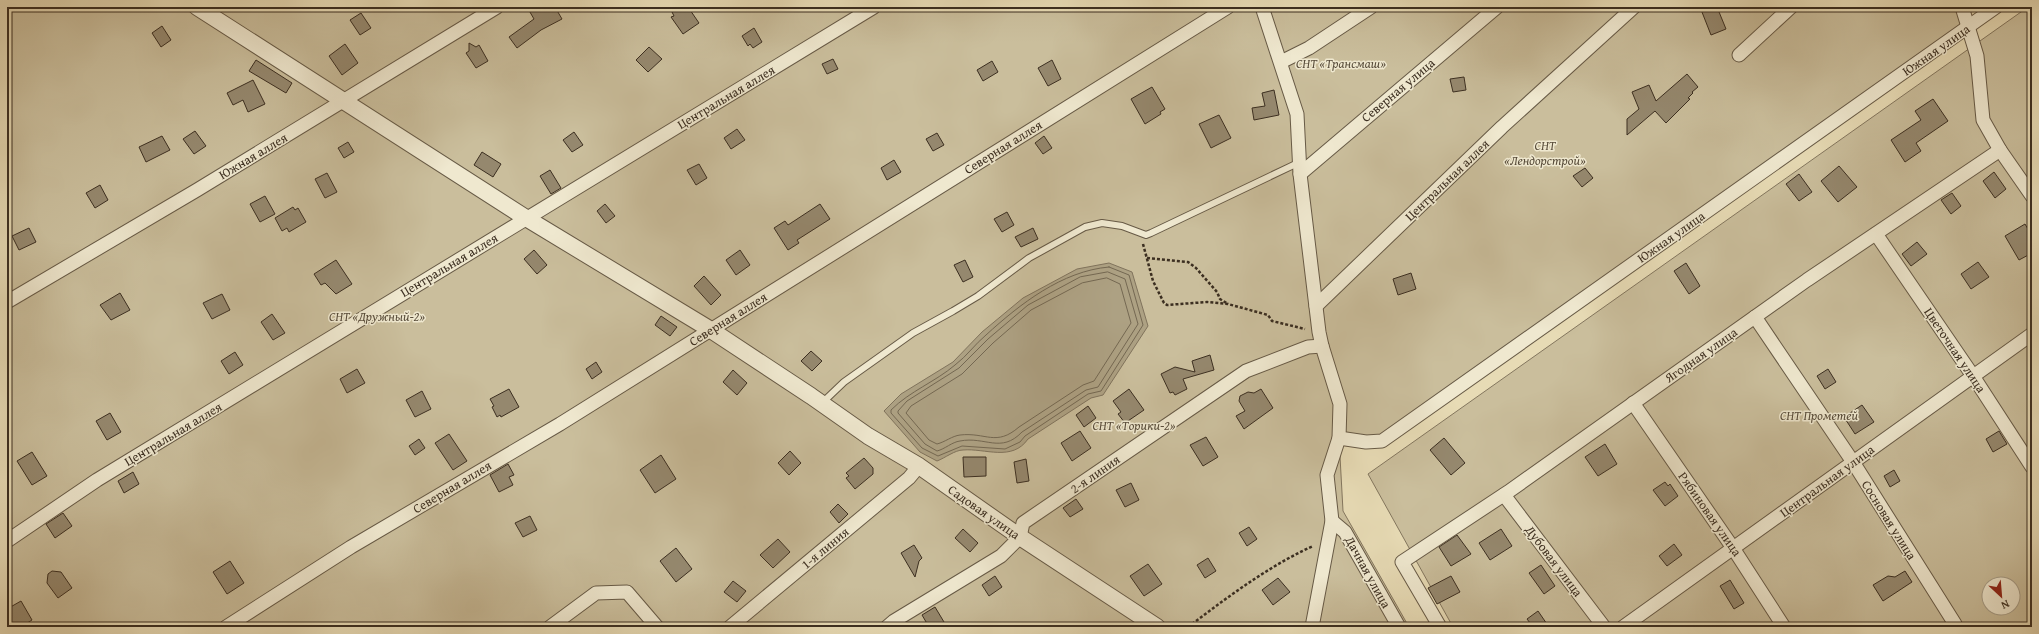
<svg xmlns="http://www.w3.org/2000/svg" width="2039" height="634" viewBox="0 0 2039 634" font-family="'Gentium Book Plus',serif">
	<rect width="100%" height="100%" fill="#e7dbb5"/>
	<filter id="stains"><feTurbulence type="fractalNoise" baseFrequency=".005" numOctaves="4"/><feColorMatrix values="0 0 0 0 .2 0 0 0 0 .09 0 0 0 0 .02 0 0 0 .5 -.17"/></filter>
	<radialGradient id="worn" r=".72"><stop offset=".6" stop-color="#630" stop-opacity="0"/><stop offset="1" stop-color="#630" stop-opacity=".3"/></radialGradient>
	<!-- green -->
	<g fill="#cabe9c" stroke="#83765e" fill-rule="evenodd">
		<polygon points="7,7 1962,7 1968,27 1382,441 1339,438 1343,511 1409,627 7,627"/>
		<path d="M2028 7H2032V627H1453L1368 474ZM1989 584H2013V608H1989Z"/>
	</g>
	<!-- water -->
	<path fill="#ada183" stroke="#80735c" d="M1109 263 1132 272 1148 326 1103 395 1091 398 1028 439C1012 462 985 448 963 450 955 450 945 458 937 461L920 452 884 411 901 394 953 362 982 332 1023 298 1077 269Z"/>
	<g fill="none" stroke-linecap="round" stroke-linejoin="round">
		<!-- shore -->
		<g stroke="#746852" stroke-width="1">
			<path d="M1109 267 1129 275 1143 325 1101 391 1088 394 1025 436 1020 442 1005 449 962 446 938 456 922 448 891 413V410C910 391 935 382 955 365 967 356 975 344 986 335 1020 304 1062 271 1109 267Z"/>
			<path d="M1108 272 1125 279 1138 324 1098 387 1086 390 1022 432C1001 454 985 436 960 441 952 442 945 449 937 451L925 444 898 413V411L907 401 959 368 988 339 1028 305 1080 277Z"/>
			<path d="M1107 278 1120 284 1131 323 1094 381 1083 385 1019 427C996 447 986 432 960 435 952 436 945 442 937 444L929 440 906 413 911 406 962 374 993 343 1031 310 1082 283Z"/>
		</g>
	</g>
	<!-- building -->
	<g fill="#95886e" stroke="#3c2f21">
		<polygon points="527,7 555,7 562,19 541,30 517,48 509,37 534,19"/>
		<polygon points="680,7 688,7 699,23 683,34 671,17 674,16 672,12"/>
		<polygon points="1700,7 1717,7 1726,29 1711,35"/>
		<polygon points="361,13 371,28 360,35 350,20"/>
		<polygon points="162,26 171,40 161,47 152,33"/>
		<polygon points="754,28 762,42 753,48 750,44 748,46 742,36"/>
		<polygon points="469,43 476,47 479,45 488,61 476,68 466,53 469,51"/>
		<polygon points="345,44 358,63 342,75 329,56"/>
		<polygon points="649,47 662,59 648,72 636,60"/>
		<polygon points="833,59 838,69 827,74 822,64"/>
		<polygon points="256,60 292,83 286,93 249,71"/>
		<polygon points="1052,60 1061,79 1048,86 1038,68"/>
		<polygon points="992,61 998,72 983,81 977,70"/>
		<polygon points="1687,74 1698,87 1692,92 1693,93 1688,98 1690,99 1666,123 1655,111 1627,135 1627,119 1639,109 1632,92 1649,85 1656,101"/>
		<polygon points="1464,77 1466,90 1453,92 1450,79"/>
		<polygon points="253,80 265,104 248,112 243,100 233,105 227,93"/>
		<polygon points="1152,87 1165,109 1160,112 1161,114 1145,124 1131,99"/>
		<polygon points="1274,90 1279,115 1254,120 1252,108 1265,106 1262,93"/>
		<polygon points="1933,99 1948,121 1916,143 1921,151 1905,162 1891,140 1921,120 1915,111"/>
		<polygon points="1219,115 1231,138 1211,148 1199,124"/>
		<polygon points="737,129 745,140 731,149 724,138"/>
		<polygon points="195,131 206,146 194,154 183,139"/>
		<polygon points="574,132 583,145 572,152 563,140"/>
		<polygon points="937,133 944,145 933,151 926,139"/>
		<polygon points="162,136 170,150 146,162 139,147"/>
		<polygon points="1044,136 1052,148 1043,154 1035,143"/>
		<polygon points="348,142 354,152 344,158 338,148"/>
		<polygon points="482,152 501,164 493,177 474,165"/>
		<polygon points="894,160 901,172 887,180 881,168"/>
		<polygon points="699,164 707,178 696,185 687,170"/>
		<polygon points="1839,166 1857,187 1838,202 1821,181"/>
		<polygon points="1585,168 1593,178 1582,187 1573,176"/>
		<polygon points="550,170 561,188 551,194 540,176"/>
		<polygon points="1994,172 2006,189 1995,198 1983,181"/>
		<polygon points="327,173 337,192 325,198 315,179"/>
		<polygon points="1799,174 1812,192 1799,201 1786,184"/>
		<polygon points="100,185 108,200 95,208 86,193"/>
		<polygon points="1952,193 1961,206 1951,214 1941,200"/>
		<polygon points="265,196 275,214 260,222 250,204"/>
		<polygon points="605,204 615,216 606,223 597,211"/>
		<polygon points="820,204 830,219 797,240 799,243 788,250 774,228 785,221 788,225"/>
		<polygon points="293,207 295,210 298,208 306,222 289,232 287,228 282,231 275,218"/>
		<polygon points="1007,212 1014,225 1002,232 994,219"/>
		<polygon points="2025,224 2032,236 2032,253 2019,260 2005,236"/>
		<polygon points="29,228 36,242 19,250 12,236"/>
		<polygon points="1033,228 1038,239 1021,247 1015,237"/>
		<polygon points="1917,242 1927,254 1911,266 1902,254"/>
		<polygon points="534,250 547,265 537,274 524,259"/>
		<polygon points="740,250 750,265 736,275 726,260"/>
		<polygon points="336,260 352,284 336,294 325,283 321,285 314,274"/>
		<polygon points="965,260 973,277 963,282 954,265"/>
		<polygon points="1978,262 1989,277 1971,289 1961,274"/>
		<polygon points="1686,263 1700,286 1689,294 1674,271"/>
		<polygon points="1411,273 1416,289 1398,295 1393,279"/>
		<polygon points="704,276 721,295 711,305 694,286"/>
		<polygon points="120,293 130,310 111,320 100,305"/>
		<polygon points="222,294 230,310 212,319 203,303"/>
		<polygon points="272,314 285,333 273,340 261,322"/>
		<polygon points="661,316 677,327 670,336 655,325"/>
		<polygon points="811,351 822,361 812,371 801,361"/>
		<polygon points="235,352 243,365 229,374 221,361"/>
		<polygon points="1210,355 1214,370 1183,379 1187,389 1175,395 1173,392 1170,393 1161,374 1175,367 1195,372 1192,361"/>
		<polygon points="596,362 602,372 592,379 586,369"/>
		<polygon points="357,369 365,383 347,393 340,379"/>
		<polygon points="1828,369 1836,382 1825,389 1817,376"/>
		<polygon points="733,370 747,383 737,395 723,382"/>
		<polygon points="509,389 519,407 501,417 500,415 497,417 492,407 494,406 490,399"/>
		<polygon points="1129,389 1144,410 1125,423 1118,414 1121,412 1113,401"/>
		<polygon points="1261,389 1273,408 1244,429 1236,416 1245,411 1239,401 1240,396 1248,392 1254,393"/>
		<polygon points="422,391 431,409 415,417 406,400"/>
		<polygon points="1862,405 1874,422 1855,434 1844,417"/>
		<polygon points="1088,406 1096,418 1084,427 1076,415"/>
		<polygon points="110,413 121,432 107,440 96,421"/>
		<polygon points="1080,431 1091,448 1072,461 1061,443"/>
		<polygon points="1999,431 2007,444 1993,452 1986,439"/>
		<polygon points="449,434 467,461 453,470 435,443"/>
		<polygon points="1206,437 1218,457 1203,466 1190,445"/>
		<polygon points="1444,438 1465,463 1451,475 1430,450"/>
		<polygon points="419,439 425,448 415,455 409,446"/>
		<polygon points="1605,444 1617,464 1598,476 1585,457"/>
		<polygon points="790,451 801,463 789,475 778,463"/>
		<polygon points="32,452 47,476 32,485 17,461"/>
		<polygon points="661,455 676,479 655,493 640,470"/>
		<polygon points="963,457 986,457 986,476 964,477"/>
		<polygon points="864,458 873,468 873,474 855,489 846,478 849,476 846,473"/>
		<polygon points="1026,459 1029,481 1017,483 1014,462"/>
		<polygon points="508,464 514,475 509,477 513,485 499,492 490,475"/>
		<polygon points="1894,470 1900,481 1890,487 1884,476"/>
		<polygon points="133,472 139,484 124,493 118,481"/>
		<polygon points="1665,482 1668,486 1670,484 1678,496 1665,506 1653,490"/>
		<polygon points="1131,483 1139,500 1125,507 1116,490"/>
		<polygon points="1076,499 1083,509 1070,517 1063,508"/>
		<polygon points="838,504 848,514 839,523 830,512"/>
		<polygon points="63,513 72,526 55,538 46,524"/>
		<polygon points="530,516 537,530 523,537 515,523"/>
		<polygon points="1249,527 1257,539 1247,546 1239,533"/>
		<polygon points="963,529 978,543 970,552 955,538"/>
		<polygon points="1501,529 1512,546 1490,560 1479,543"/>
		<polygon points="1457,535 1471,554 1451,566 1439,547"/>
		<polygon points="778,539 790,552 773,568 760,555"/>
		<polygon points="1674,544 1682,555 1667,566 1659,556"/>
		<polygon points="914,545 922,558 919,561 915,577 901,553"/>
		<polygon points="676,548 692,569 676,582 660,561"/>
		<polygon points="1208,558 1216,571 1205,578 1197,565"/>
		<polygon points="230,561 244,583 227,594 213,572"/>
		<polygon points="1148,564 1162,584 1144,596 1130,576"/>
		<polygon points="1541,565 1555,586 1544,594 1529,573"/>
		<polygon points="52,571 61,572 72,588 58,598 47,583 48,574"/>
		<polygon points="1905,571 1912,582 1883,601 1873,585 1888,576 1895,577"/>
		<polygon points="995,576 1002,587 989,596 982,585"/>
		<polygon points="1451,576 1460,592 1437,604 1428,588"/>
		<polygon points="1278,578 1290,592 1273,605 1262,590"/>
		<polygon points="1730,580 1744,603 1734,609 1720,586"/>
		<polygon points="733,581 746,591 737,602 724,592"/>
		<polygon points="21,601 32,620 21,627 7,627 7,609"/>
		<polygon points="935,607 947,627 929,627 922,615"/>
		<polygon points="1538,611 1549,627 1533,627 1527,619"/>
	</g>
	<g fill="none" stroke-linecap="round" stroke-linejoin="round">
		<defs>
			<polyline id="service" points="822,403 844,382 913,333 953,311 978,296 1029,258 1085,227 1102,223 1122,226 1146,235 1151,233 1300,162"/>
			<g id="minor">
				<polyline points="1262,7 1297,114 1300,174 1319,332 1322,346 1340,404 1339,438 1327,475 1332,521 1312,627"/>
				<polyline points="1962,7 1977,56 1983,120 2000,150 2032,196"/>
				<polyline points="1739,55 1791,7"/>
				<polyline points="1281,62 1309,48 1371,7"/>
				<polyline points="1300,174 1497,7"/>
				<polyline points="1876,234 1973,376 2032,467"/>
				<polyline points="7,302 197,190 497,7"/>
				<polyline points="1316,306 1502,127 1634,7"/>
				<polyline points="1755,317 1853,462 1955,624"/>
				<polyline points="1633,403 1733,548 1784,627"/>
				<polyline points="1339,438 1366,442 1382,441 1996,7"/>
				<polyline points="1504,495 1604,627"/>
				<polyline points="1332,521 1345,532 1399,627"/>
				<polyline points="7,541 97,480 874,7"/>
				<polyline points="226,627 351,547 560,424 1228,7"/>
				<polyline points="550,627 596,593 627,592 657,627"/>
				<polyline points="730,627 909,478 919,466"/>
				<polyline points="887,627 894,621 1001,556 1020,537 1023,523 1246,371 1308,347 1322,346"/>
				<polyline points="1440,627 1402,562 1508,492 1807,280 2000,150"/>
				<polyline points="1623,627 2032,334"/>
			</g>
			<polyline id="tertiary" points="197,7 526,218 711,330 811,396 868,436 919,466 1020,537 1157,627"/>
		</defs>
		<!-- service casing -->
		<use href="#service" stroke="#675a46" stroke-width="8"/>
		<!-- minor casing -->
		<use href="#minor" stroke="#675a46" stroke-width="15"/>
		<!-- tertiary casing -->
		<use href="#tertiary" stroke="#675a46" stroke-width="18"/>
		<!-- path -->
		<g stroke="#3c2f21" stroke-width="2.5" stroke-dasharray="3 2" stroke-linecap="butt">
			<polyline points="1143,244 1153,281 1164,303 1167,305 1207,302 1228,304 1268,315 1272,321 1305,329"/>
			<polyline points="1147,258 1188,262 1196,268 1217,292 1220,299 1228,304"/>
			<path d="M1188 627C1228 597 1267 567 1313 546"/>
		</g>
		<!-- service -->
		<use href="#service" stroke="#efe8cf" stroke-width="6"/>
		<!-- minor -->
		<use href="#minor" stroke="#efe8cf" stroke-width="13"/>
		<!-- tertiary -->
		<use href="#tertiary" stroke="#efe8cf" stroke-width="16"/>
	</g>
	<g text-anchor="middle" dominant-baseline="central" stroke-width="3" stroke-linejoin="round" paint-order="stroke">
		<!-- street labels -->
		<g font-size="13" fill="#3c2f21" stroke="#efe8cf">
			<text transform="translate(1936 50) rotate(-35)">Южная улица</text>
			<text transform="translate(1398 90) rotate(-40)">Северная улица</text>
			<text transform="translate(726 97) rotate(-31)">Центральная аллея</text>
			<text transform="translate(1003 147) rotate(-32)">Северная аллея</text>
			<text transform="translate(253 156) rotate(-31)">Южная аллея</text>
			<text transform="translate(1447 180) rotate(-44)">Центральная аллея</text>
			<text transform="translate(1671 237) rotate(-35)">Южная улица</text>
			<text transform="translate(449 265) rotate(-31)">Центральная аллея</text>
			<text transform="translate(728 319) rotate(-32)">Северная аллея</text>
			<text transform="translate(1955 350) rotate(56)">Цветочная улица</text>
			<text transform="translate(1701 355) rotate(-35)">Ягодная улица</text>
			<text transform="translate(173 434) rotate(-31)">Центральная аллея</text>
			<text transform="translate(1095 474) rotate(-35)">2-я линия</text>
			<text transform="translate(1827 481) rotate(-36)">Центральная улица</text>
			<text transform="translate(452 487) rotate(-31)">Северная аллея</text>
			<text transform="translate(984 512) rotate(35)">Садовая улица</text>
			<text transform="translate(1710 514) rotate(55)">Рябиновая улица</text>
			<text transform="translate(1889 520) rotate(58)">Сосновая улица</text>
			<text transform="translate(825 548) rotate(-40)">1-я линия</text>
			<text transform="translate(1554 561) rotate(53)">Дубовая улица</text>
			<text transform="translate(1368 572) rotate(61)">Дачная улица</text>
		</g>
		<!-- park labels -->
		<g font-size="13" font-style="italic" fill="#584c3a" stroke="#efe8cf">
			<text x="1341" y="63">СНТ «Трансмаш»</text>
			<text x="1545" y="145">СНТ<tspan x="1545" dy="15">«Лендорстрой»</tspan></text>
			<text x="377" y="316">СНТ «Дружный-2»</text>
			<text x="1819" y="415">СНТ Прометей</text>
			<text x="1134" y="425">СНТ «Торики-2»</text>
		</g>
	</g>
	<!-- margin -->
	<rect width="2039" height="634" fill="none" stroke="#e7dbb5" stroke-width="24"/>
	<rect x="8" y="8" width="2023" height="618" fill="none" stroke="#3c2f21" stroke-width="2"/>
	<rect x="12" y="12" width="2015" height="610" fill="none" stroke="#3c2f21"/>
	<!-- north arrow -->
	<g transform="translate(2001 596) rotate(154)"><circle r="19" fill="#efe8cf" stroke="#a79e89"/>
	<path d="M0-3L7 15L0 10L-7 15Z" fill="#8f2418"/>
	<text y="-6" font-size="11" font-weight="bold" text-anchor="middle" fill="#3c2f21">N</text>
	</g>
	<rect width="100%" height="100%" filter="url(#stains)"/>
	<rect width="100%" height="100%" fill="url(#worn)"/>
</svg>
